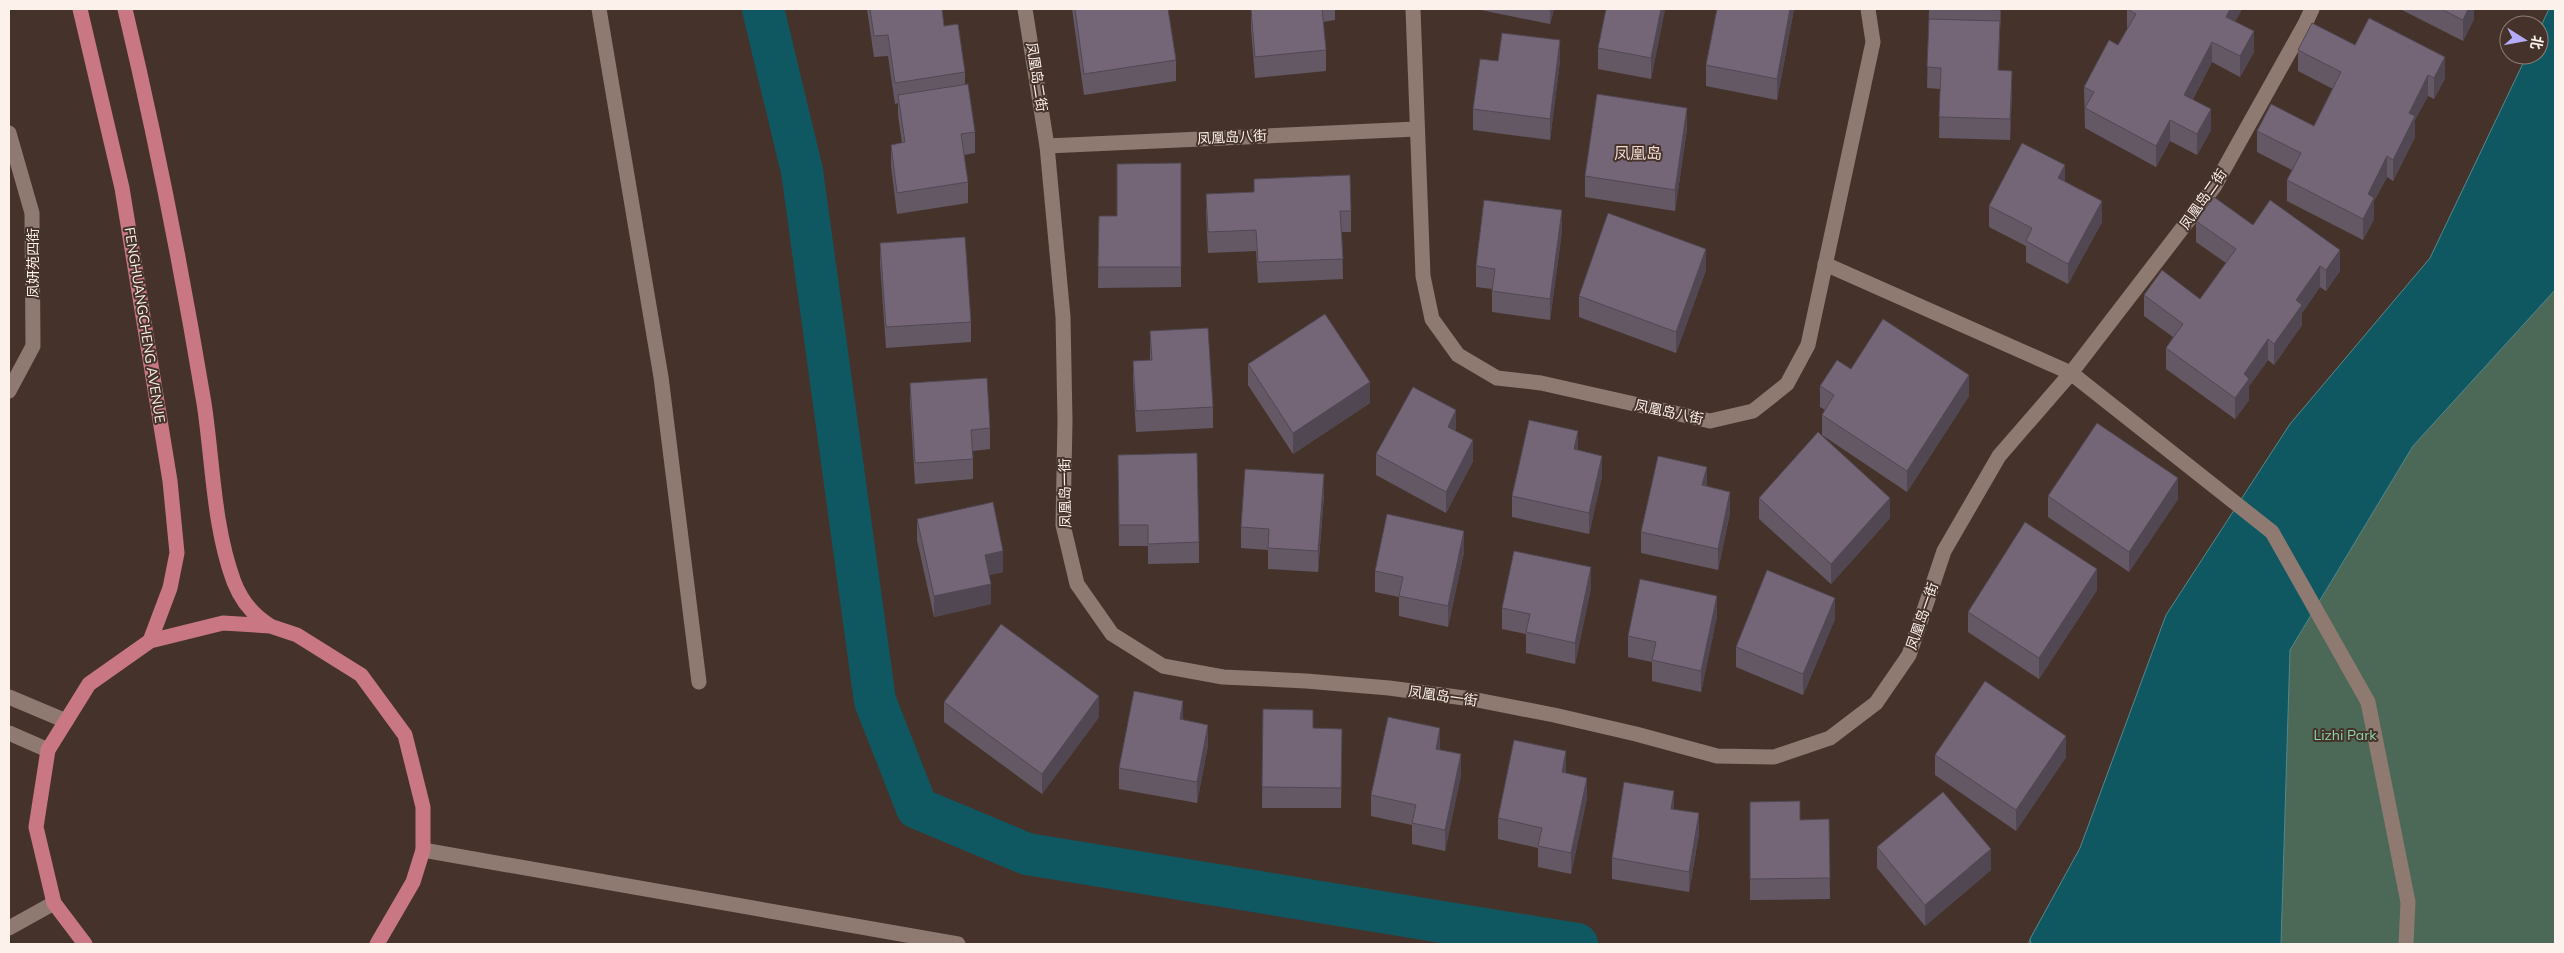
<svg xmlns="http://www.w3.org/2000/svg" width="2564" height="953" viewBox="0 0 2564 953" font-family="Mulish,'Noto Sans SC',sans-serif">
	<rect width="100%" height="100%" fill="#45332b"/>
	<!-- green -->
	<polygon fill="#4c6856" points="2549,9 2555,9 2555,944 2027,944 2080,848 2166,615 2290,424 2430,258 2527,55 2539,55 2539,30"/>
	<!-- water -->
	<polygon fill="#0f5862" stroke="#56868b" points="2549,9 2555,9 2555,290 2413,446 2290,650 2281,944 2031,944 2030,939 2080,848 2166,615 2290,424 2430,258 2527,55 2539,55 2539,30"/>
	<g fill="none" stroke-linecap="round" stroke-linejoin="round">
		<!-- canal -->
		<polyline stroke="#0f5862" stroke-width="42" points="763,9 802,171 875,701 917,808 1027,854 1577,944"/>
		<!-- minor -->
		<g stroke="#8f7a71" stroke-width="15">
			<polyline points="599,9 661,377 699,682"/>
			<polyline points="1025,9 1047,146 1063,317 1065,421 1063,525 1077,584 1112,634 1163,666 1223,677 1306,681 1389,688 1472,699 1554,715 1636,734 1717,756 1774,757 1830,738 1876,703 1909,655 1944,551 1999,456 2071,373 2214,187 2305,24 2312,9"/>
			<polyline points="1413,9 1423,276 1432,319 1458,355 1497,378 1541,383 1710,421 1753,411 1787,384 1808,345 1873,42 1868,9"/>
			<polyline points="9,133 32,213 33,346 9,391"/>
			<polyline points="1047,146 1416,129"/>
			<polyline points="1825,264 2071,373 2272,532 2368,702 2408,902 2406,944"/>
			<polyline points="9,697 66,721"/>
			<polyline points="9,733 48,750"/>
			<polyline points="423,850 958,944"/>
			<polyline points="9,928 54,903"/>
		</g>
		<!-- major -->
		<g stroke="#c97883" stroke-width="15">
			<polyline points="80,9 122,188 170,481 177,553 170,588 150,641"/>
			<path d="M125 9C156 139 182 271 204 403 213 462 213 525 234 582 241 600 253 615 269 625"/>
			<polyline points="85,944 54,903 36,827 48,750 89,684 150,641 223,623 270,626 297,635 361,675 405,735 423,807 423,850 413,882 377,944"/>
		</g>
	</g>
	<!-- wall -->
	<g fill="#645865">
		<polygon points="867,9 942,9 944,26 965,72 965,85 975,132 975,153 964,155 968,182 968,203 897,214 891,166 891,145 902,143 898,115 898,103 895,104 888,56 874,57"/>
		<polygon points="1072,9 1168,9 1176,60 1176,81 1084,95"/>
		<polygon points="1251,9 1335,9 1335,20 1323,22 1326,50 1326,71 1255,78 1251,29"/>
		<polygon points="1476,9 1554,9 1550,24"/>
		<polygon points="1665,9 1651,79 1598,69 1598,48"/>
		<polygon points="1717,9 1794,9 1777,100 1706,86 1706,65"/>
		<polygon points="1929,9 2001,9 1998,70 2012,91 2010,140 1939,138 1940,89 1927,88"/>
		<polygon points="2127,9 2241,9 2241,11 2235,21 2254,52 2240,77 2212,62 2193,99 2211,130 2197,155 2170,141 2156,167 2085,128 2084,87 2118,45 2127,30"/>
		<polygon points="2400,9 2474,9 2474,19 2463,41"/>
		<polygon points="2355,45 2445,78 2434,99 2428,96 2415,120 2415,137 2393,181 2387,177 2374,201 2374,219 2363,240 2287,201 2287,180 2292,170 2257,152 2257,131 2314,126 2333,89 2298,71 2298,50"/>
		<polygon points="1498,61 1560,61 1550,140 1473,130 1473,109"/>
		<polygon points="1687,129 1675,211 1585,197 1585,176"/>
		<polygon points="1181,163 1181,287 1098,288 1099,216 1117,216"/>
		<polygon points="2065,181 2102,222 2068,284 2026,262 2026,246 1989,227 1989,206"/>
		<polygon points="1254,192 1351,211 1351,232 1342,232 1343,279 1258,283 1256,251 1208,253 1206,214 1206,194"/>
		<polygon points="2196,221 2253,225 2340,271 2326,291 2320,287 2302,313 2302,325 2274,365 2268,360 2249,386 2249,400 2235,419 2166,369 2166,348 2173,337 2144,316 2144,295 2200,299 2226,263 2196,242"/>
		<polygon points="1562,231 1550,320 1492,312 1492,289 1476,287 1476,266"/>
		<polygon points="880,243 971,322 971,342 886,348 880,264"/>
		<polygon points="1706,270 1676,353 1579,317 1579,296"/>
		<polygon points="1150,331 1213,407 1213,428 1136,432 1133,381 1133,361 1150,360"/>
		<polygon points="1248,364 1370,403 1293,454 1248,385"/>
		<polygon points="1851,369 1969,396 1907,492 1822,435 1822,415 1825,410 1820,407 1820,386"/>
		<polygon points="910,383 990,428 990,449 973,451 973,479 915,484 910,404"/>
		<polygon points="1456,431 1473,461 1446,513 1376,475 1376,454"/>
		<polygon points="1578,450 1602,476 1589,534 1512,517 1512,496"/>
		<polygon points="1118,475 1199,542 1199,563 1148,564 1148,546 1119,546"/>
		<polygon points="1707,486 1730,513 1718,570 1641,553 1641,532"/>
		<polygon points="1324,495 1318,572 1268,569 1268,550 1241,548 1241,527"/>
		<polygon points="2048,496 2178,499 2129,572 2048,517"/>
		<polygon points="1759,498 1890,518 1831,584 1759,519"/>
		<polygon points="917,519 1003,572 989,575 991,604 934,617 917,540"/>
		<polygon points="1464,552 1448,627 1399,616 1399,597 1375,592 1375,571"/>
		<polygon points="1591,588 1575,664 1526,653 1526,634 1502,629 1502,608"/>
		<polygon points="2097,590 2039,679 1968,632 1968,612"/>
		<polygon points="1717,616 1701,692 1652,681 1652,662 1628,657 1628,636"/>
		<polygon points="1835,619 1803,695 1736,667 1736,647"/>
		<polygon points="944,702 1099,717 1042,794 944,722"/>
		<polygon points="1263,709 1313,728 1342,749 1341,808 1262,808"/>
		<polygon points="1183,720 1208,745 1197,803 1119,789 1119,768"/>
		<polygon points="1440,750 1461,775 1445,851 1412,844 1412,825 1371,816 1371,795"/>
		<polygon points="1935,755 2066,757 2016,831 1935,775"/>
		<polygon points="1566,773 1587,798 1571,874 1538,867 1538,848 1498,839 1498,818"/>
		<polygon points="1750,802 1800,820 1829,819 1830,899 1750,900"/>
		<polygon points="1674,809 1699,834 1689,892 1612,879 1612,858"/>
		<polygon points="1877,847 1991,870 1925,926 1877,868"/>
	</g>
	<!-- shaded-wall -->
	<g fill="#514753">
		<polygon points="1550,9 1554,9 1550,24"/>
		<polygon points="1661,9 1665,9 1651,79 1651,58"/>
		<polygon points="1790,9 1794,9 1777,100 1777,79"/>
		<polygon points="2000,9 2001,9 2000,31"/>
		<polygon points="2230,9 2241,9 2241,11 2226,37 2226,17"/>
		<polygon points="2467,9 2474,9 2474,19 2463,41 2463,20"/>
		<polygon points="2000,21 2000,42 1998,91 1998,70"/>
		<polygon points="2254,31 2254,52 2240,77 2240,56"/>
		<polygon points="1560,40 1560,61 1550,140 1550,119"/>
		<polygon points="2212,42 2212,62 2184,115 2184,95"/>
		<polygon points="2445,57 2445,78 2434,99 2434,78"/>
		<polygon points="2012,71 2012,91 2010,140 2010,119"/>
		<polygon points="2428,75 2428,96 2415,120 2415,137 2393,181 2393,160 2409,113"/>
		<polygon points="1687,108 1687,129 1675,211 1675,190"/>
		<polygon points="2211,109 2211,130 2197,155 2197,134"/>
		<polygon points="2170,120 2170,141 2156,167 2156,146"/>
		<polygon points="2387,156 2387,177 2374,201 2374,219 2363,240 2363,219 2368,194"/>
		<polygon points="2065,165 2065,186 2058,178"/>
		<polygon points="2102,201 2102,222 2068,284 2068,264"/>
		<polygon points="1562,210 1562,231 1550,320 1550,299"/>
		<polygon points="1706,249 1706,270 1676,353 1676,332"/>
		<polygon points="2340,250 2340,271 2326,291 2326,270"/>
		<polygon points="2320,266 2320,287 2302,313 2302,325 2274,365 2274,344 2296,300"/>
		<polygon points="2268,339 2268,360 2249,386 2249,400 2235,419 2235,398 2244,374"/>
		<polygon points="1969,375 1969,396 1907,492 1907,471"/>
		<polygon points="1370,382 1370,403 1293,454 1293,433"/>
		<polygon points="1456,410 1456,431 1448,427"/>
		<polygon points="1578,431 1578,452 1574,449"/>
		<polygon points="1473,440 1473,461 1446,513 1446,492"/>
		<polygon points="1602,456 1602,476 1589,534 1589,513"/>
		<polygon points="1707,467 1707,488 1702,485"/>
		<polygon points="1324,474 1324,495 1318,572 1318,551"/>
		<polygon points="2178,478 2178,499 2129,572 2129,552"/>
		<polygon points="1730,492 1730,513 1718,570 1718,549"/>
		<polygon points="1890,498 1890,518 1831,584 1831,564"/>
		<polygon points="1464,531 1464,552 1448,627 1448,606"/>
		<polygon points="1003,551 1003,572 985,576 985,555"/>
		<polygon points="1591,567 1591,588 1575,664 1575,643"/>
		<polygon points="2097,569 2097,590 2039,679 2039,658"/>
		<polygon points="991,584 991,604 934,617 934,596"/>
		<polygon points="1717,596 1717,616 1701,692 1701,671"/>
		<polygon points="1835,598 1835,619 1803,695 1803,674"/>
		<polygon points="1099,696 1099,717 1042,794 1042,774"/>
		<polygon points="1183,701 1183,722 1180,719"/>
		<polygon points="1208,725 1208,745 1197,803 1197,782"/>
		<polygon points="1440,728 1440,749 1436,770 1436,749"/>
		<polygon points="2066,736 2066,757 2016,831 2016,810"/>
		<polygon points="1566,751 1566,772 1562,793 1562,772"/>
		<polygon points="1461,754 1461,775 1445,851 1445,830"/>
		<polygon points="1587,778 1587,798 1571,874 1571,853"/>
		<polygon points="1674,791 1674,812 1671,809"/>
		<polygon points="1699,813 1699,834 1689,892 1689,872"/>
		<polygon points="1991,849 1991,870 1925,926 1925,905"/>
	</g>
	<!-- building -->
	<g fill="#746676" stroke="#514753">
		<polygon points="870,9 942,9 944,26 958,24 965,72 895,83 888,35 874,36"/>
		<polygon points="1075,9 1168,9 1176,60 1084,74"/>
		<polygon points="1251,9 1322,9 1326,50 1255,57"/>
		<polygon points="1606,9 1661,9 1651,58 1598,48"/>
		<polygon points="1717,9 1790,9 1777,79 1706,65"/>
		<polygon points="1977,9 2000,9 2000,10"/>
		<polygon points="2127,9 2230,9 2226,17 2254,31 2240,56 2212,42 2184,95 2211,109 2197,134 2170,120 2156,146 2085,108 2094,92 2084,87 2109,40 2118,45 2136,14"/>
		<polygon points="2441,9 2468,9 2463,20"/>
		<polygon points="2369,18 2445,57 2434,78 2428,75 2409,113 2415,116 2393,160 2387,156 2368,194 2374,198 2363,219 2287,180 2301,153 2257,131 2271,104 2314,126 2341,72 2298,50 2312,23 2355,45"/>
		<polygon points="1929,19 2000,21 1998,70 2012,71 2010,119 1939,117 1941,68 1927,67"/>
		<polygon points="1502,33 1560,40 1550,119 1473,109 1480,59 1498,61"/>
		<polygon points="968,84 975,132 961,134 968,182 897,193 891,145 905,142 898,95"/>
		<polygon points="1597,94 1687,108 1675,190 1585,176"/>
		<polygon points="2022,143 2065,165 2058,178 2102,201 2068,264 2026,241 2032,228 1989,206"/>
		<polygon points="1181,163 1181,267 1098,267 1099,216 1117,216 1117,164"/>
		<polygon points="1350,175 1351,211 1340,211 1343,259 1258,262 1256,230 1208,232 1206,194 1254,192 1254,179"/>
		<polygon points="2214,197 2253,225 2270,200 2340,250 2326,270 2320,266 2296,300 2302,305 2274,344 2268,339 2244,374 2249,379 2235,398 2166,348 2183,324 2144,295 2162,270 2200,299 2236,249 2196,221"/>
		<polygon points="1484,200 1562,210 1550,299 1492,291 1495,269 1476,266"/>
		<polygon points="1608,213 1706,249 1676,332 1579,296"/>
		<polygon points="965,237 971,322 886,327 880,243"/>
		<polygon points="1325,314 1370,382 1293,433 1248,364"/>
		<polygon points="1883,319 1969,375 1907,471 1822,415 1834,395 1820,386 1837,360 1851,369"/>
		<polygon points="1208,328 1213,407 1136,411 1133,361 1152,360 1150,331"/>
		<polygon points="987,378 990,428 971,430 973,459 915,463 910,383"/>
		<polygon points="1413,387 1456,410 1448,427 1473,440 1446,492 1376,454"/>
		<polygon points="1529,420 1578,431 1574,449 1602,456 1589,513 1512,496"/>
		<polygon points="2097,423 2178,478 2129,552 2048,496"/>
		<polygon points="1818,432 1890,498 1831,564 1759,498"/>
		<polygon points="1197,453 1199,542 1148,544 1148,525 1119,525 1118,455"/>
		<polygon points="1658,456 1707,467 1702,485 1730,492 1718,549 1641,532"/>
		<polygon points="1245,469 1324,474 1318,551 1268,548 1269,529 1241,527"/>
		<polygon points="993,502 1003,551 985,555 991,584 934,596 917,519"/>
		<polygon points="1387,514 1464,531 1448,606 1399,596 1403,577 1375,571"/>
		<polygon points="2025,522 2097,569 2039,658 1968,612"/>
		<polygon points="1514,551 1591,567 1575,643 1526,632 1530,614 1502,608"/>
		<polygon points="1767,570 1835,598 1803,674 1736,647"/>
		<polygon points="1640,579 1717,596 1701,671 1652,660 1656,642 1628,636"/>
		<polygon points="1001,624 1099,696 1042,774 944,702"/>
		<polygon points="1985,681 2066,736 2016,810 1935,755"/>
		<polygon points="1134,691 1183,701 1180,719 1208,725 1197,782 1119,768"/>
		<polygon points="1263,709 1313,710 1313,728 1342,729 1341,788 1262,787"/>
		<polygon points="1388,717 1440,728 1436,749 1461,754 1445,830 1412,823 1416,805 1371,795"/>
		<polygon points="1514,740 1566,751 1562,772 1587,778 1571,853 1538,846 1542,828 1498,818"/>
		<polygon points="1624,782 1674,791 1671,809 1699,813 1689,872 1612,858"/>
		<polygon points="1943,792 1991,849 1925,905 1877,847"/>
		<polygon points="1800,801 1800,820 1829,819 1830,878 1750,879 1750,802"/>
	</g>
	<g text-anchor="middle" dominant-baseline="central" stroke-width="4" stroke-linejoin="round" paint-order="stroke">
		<!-- street labels -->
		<g font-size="14" fill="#fdf1ec" stroke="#45332b">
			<text transform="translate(1037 77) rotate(81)">凤凰岛二街</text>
			<text transform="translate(1232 137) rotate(-3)">凤凰岛八街</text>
			<text transform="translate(2203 199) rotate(-55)">凤凰岛二街</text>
			<text transform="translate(33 263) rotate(-90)">凤妍苑四街</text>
			<text transform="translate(145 325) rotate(81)">FENGHUANGCHENG AVENUE</text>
			<text transform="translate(1669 412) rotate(12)">凤凰岛八街</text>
			<text transform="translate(1065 493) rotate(-91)">凤凰岛一街</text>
			<text transform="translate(1922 616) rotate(-71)">凤凰岛一街</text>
			<text transform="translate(1443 696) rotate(8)">凤凰岛一街</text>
		</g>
		<!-- park labels -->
		<g font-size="14" fill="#8dd6a8" stroke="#45332b">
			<text x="2345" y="735">Lizhi Park</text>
		</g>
		<!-- quarter labels -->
		<g font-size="16" fill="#f0d8ce" stroke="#45332b">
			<text x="1638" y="153">凤凰岛</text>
		</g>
	</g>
	<!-- border -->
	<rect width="2564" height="953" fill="none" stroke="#fdf1ec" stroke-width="20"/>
	<!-- north arrow -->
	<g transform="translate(2524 40) rotate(101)"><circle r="24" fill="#45332b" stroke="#8f7f78"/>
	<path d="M0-4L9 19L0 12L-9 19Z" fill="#b5acf8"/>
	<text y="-8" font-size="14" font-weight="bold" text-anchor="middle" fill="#fdf1ec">北</text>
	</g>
</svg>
